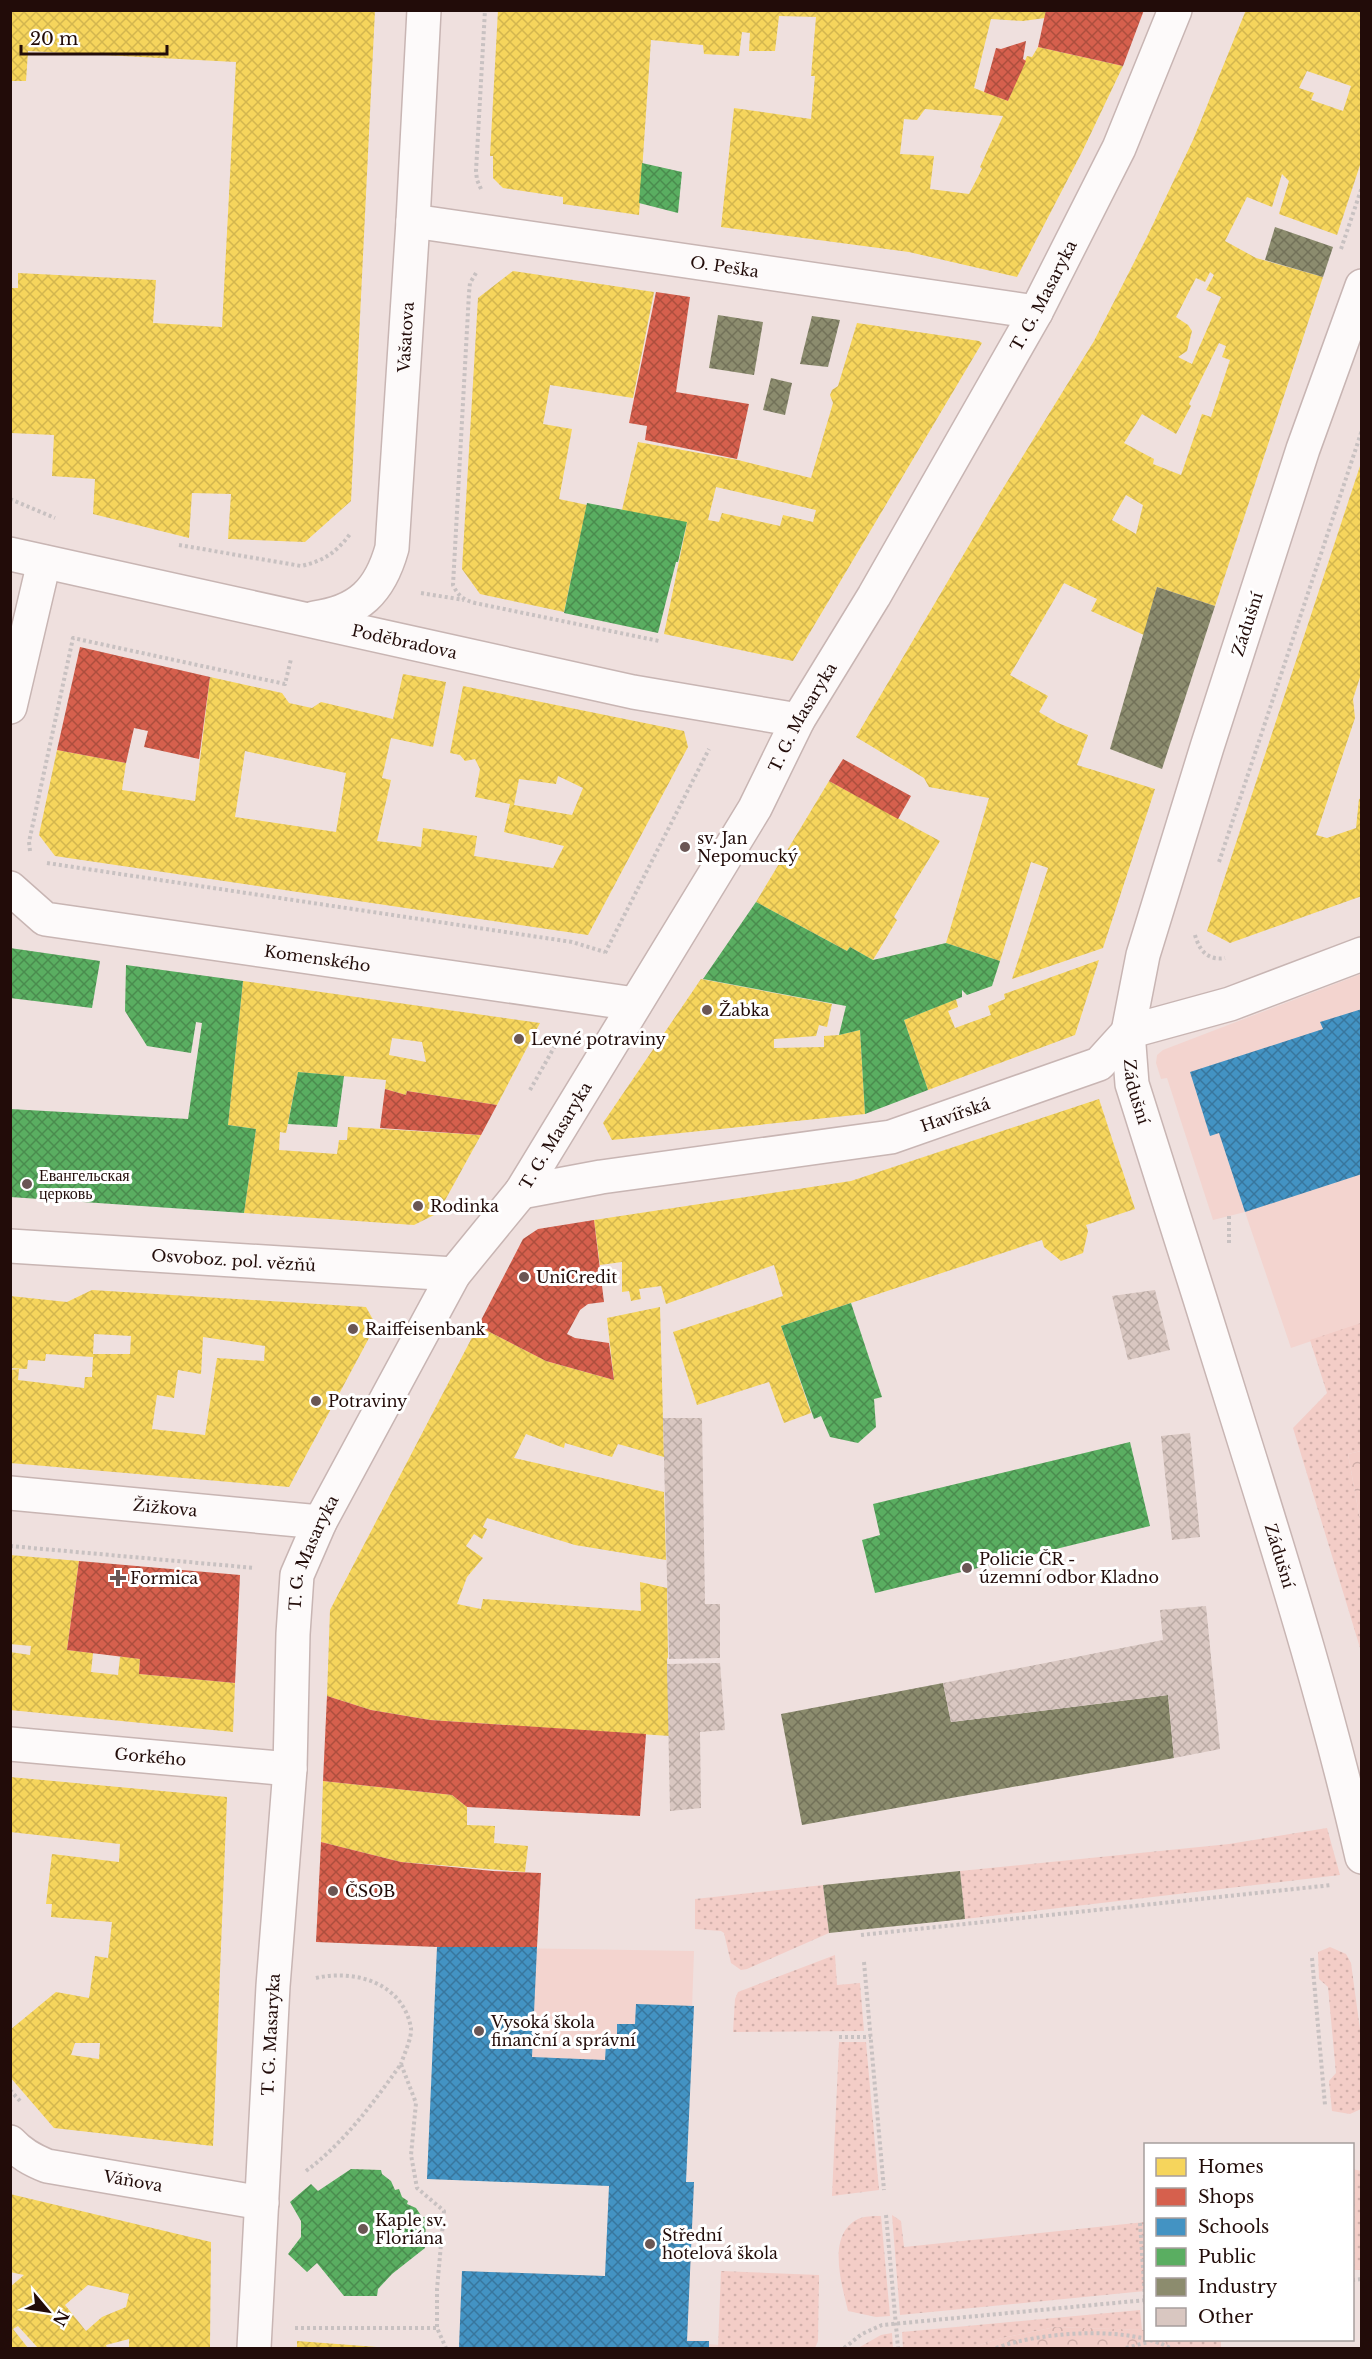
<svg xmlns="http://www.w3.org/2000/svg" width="1372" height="2359" viewBox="0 0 1372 2359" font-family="'Libre Baskerville',serif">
	<defs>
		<pattern id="grass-dots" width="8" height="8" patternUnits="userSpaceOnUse" patternTransform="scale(1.5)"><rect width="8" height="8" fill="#f3cdc7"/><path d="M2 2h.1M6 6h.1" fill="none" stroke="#d0afaa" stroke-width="1.8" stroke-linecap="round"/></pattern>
		<pattern id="park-crowns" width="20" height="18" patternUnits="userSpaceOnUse" patternTransform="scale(1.5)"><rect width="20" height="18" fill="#f3cdc7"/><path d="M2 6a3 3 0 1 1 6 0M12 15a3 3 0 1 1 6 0" fill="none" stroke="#d0afaa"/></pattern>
		<pattern id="homes-cross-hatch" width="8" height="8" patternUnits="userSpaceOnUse" patternTransform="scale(1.5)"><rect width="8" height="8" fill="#f6d55c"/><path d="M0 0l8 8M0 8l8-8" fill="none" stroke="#d3b64f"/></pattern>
		<pattern id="shops-cross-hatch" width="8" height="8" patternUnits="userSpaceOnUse" patternTransform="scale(1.5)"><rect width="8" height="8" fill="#d6604d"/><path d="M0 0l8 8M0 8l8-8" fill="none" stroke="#ad4e3e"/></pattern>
		<pattern id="schools-cross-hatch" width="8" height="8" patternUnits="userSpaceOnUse" patternTransform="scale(1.5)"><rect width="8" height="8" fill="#4393c3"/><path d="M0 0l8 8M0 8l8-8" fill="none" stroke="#38769d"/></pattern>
		<pattern id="public-cross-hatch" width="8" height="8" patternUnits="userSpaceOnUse" patternTransform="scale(1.5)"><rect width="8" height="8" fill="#5aae61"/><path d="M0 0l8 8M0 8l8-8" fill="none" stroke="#4a8c4e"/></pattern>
		<pattern id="industry-cross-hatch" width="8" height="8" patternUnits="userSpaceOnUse" patternTransform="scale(1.5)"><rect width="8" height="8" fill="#8c8c6e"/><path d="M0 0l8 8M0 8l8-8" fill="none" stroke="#727159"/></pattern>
		<pattern id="building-cross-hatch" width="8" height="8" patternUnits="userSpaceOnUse" patternTransform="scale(1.5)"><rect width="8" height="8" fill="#d9c7c1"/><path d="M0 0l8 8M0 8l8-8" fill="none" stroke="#baaaa4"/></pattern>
	</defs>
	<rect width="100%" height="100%" fill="#efe0de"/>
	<!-- built -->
	<g fill="#f3d4cf">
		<polygon points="1361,974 1361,1324 1291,1348 1245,1212 1213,1220 1167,1078 1161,1079 1156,1063 1157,1055 1163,1050"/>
		<polygon points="437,1947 694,1951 686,2182 694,2182 687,2340 709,2341 709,2344 719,2345 719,2348 459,2348 462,2271 605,2276 609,2186 432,2084"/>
	</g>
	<!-- grass -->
	<g fill="url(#grass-dots)">
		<polygon points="1361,1323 1361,1451 1348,1454 1361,1525 1361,1651 1293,1428 1327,1393 1310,1340"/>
		<polygon points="1327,1828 1340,1875 965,1919 960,1871 1229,1844"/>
		<polygon points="823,1885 829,1933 747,1969 741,1970 731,1963 724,1933 721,1931 695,1929 695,1899"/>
		<polygon points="1330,1947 1346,1954 1351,1963 1361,2037 1361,2109 1350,2114 1332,2111 1329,2081 1336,2073 1328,1987 1319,1979 1318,1952"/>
		<polygon points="835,1955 837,1985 860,1983 864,2031 733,2032 735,1999 738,1992"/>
		<polygon points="839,2042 866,2042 879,2190 832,2196"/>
		<polygon points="1352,2169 1362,2171 1361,2270 1353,2270"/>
		<polygon points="892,2215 901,2221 904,2247 1145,2222 1145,2291 900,2315"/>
		<path d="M881 2216 890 2316 876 2317 848 2311C842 2285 826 2235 858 2219 865 2216 873 2216 881 2216Z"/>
		<polygon points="721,2271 819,2275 818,2341 815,2348 718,2348"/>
		<polygon points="1140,2310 1142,2330 1055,2327 998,2339 971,2348 903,2348 902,2332"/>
		<polygon points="892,2333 893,2348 858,2348 881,2335"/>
		<polygon points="1172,2340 1221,2340 1221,2348 1182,2348"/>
	</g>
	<!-- park -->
	<g fill="url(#park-crowns)">
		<polygon points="1361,1451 1362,1451 1361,1525 1348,1454"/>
		<polygon points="1055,2327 1145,2330 1146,2340 1172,2340 1182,2348 971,2348 998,2339"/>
	</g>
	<!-- homes -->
	<g fill="url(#homes-cross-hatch)" fill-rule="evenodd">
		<polygon points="10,10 375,10 351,501 305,542 228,539 231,494 192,493 189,538 93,514 95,479 52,476 54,435 11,433 10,288 18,288 18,273 156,280 153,323 222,327 236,62 28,51 26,81 10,81"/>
		<path d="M498 10H1046L1045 18 1023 21 991 19 974 88 1008 101 1027 56 1032 57 1038 47 1123 66 1082 152 1017 277 909 252 721 227 734 108 811 119 815 76H811L816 17 779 16 775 51H749L750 33 742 32 739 56 704 54 703 45 651 40 639 215 563 204V197L503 188 493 178V156H490ZM925 109 1003 116 980 167 982 169 969 194 930 189 934 156 900 154 904 119 917 120Z"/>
		<path d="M1246 10H1362V159L1337 235 1279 214 1289 181 1282 174 1272 207 1247 197 1225 241 1256 258 1323 277 1215 606 1157 587 1144 635 1091 611 1097 599 1064 583 1010 675 1048 696 1039 712 1058 723 1088 735 1077 765 1155 789 1103 948 1012 979 1048 868 1031 862 1000 961 946 943 989 798 929 787 924 778 856 737 994 503 1094 341 1147 237 1193 140ZM1307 71 1351 86 1343 111 1311 100 1314 93 1299 88ZM1210 272 1214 275 1206 290 1221 297 1192 364 1178 357 1187 351 1192 331 1188 325 1176 317 1196 278 1205 282ZM1219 343 1226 346 1222 357 1230 360 1211 417 1202 414 1181 475 1153 464 1154 459 1124 443 1142 414 1176 434 1191 406 1189 404ZM1126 495 1143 505 1136 534 1112 520Z"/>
		<polygon points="513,271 654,292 633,398 550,385 543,424 572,429 559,499 587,505 564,612 480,594 462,569 478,298"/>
		<path d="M857 323 979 341 982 343 793 661 664 634 687 523 622 510 638 442 738 460 811 478 833 403 830 395 832 390 838 386ZM716 487 816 510 813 522 783 515 780 526 722 513 719 522 708 520Z"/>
		<polygon points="1361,463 1362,671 1353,699 1355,718 1316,835 1327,838 1356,828 1359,799 1362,798 1362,896 1230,943 1207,931"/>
		<path d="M403 674 446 682 433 747 391 738 382 778 391 780 377 841 421 847 423 828 477 836 474 856 553 868 564 846 504 832 510 804 475 797 480 769 475 759 465 761 460 755 450 753 463 686 684 731 688 747 588 935 55 856 39 835 57 750 126 763 122 790 195 801 210 677 282 693 289 703 312 708 321 702 393 719ZM245 751 346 773 336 832 235 817ZM558 776 583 788 572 815 514 805 519 779 556 784Z"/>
		<polygon points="829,781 940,841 894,917 897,920 873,960 850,947 847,951 756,902"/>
		<polygon points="1099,960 1075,1035 928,1090 904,1020 956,999 958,1007 948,1011 955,1028 991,1015 988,1006 1005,999 1004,994"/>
		<polygon points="701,979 832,1004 827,1027 819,1025 816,1036 774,1039 774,1048 824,1047 824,1036 839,1035 860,1030 865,1114 612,1140 603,1123"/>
		<path d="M243 981 540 1023 497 1105 407 1091 406 1095 385 1089 386 1080 298 1072 286 1133 280 1132 279 1150 337 1154 339 1140H347L348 1127 481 1135 438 1213 414 1225 244 1213 256 1129 228 1125ZM392 1038 422 1042 426 1062 389 1055Z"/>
		<polygon points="1099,1099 1135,1209 1086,1225 1088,1231 1083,1253 1061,1261 1044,1247 1042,1240 781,1326 811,1413 784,1423 769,1382 697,1405 673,1332 783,1296 774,1265 666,1304 661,1286 639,1289 641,1299 631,1301 629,1291 622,1292 622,1262 600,1265 594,1220 851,1181"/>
		<path d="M92 1290 366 1307 376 1325 289 1487 10 1463V1370L19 1369 18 1380 84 1388 85 1377H92L93 1357 46 1354 45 1361 28 1360 27 1369 10 1368V1296L67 1302ZM94 1334 131 1336 130 1354H93ZM203 1337 265 1346 264 1361 217 1358 205 1435 152 1429 157 1395 174 1398 178 1370 201 1374Z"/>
		<polygon points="660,1307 664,1457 618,1444 612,1457 565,1443 564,1448 526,1434 514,1458 664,1492 666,1560 575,1545 487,1518 483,1527 487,1529 482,1539 474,1534 466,1546 483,1558 467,1577 457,1604 481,1609 483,1599 641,1611 640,1582 667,1588 668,1657 667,1659 670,1736 430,1720 371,1710 327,1696 330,1610 478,1326 546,1361 614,1380 607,1318"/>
		<polygon points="10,1555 79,1561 67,1650 93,1653 91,1672 118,1675 120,1657 126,1657 140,1659 139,1674 235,1683 233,1732 10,1710 10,1652 30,1655 31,1646 10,1644"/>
		<path d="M10 1777 227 1797 213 2146 54 2128 10 2077V2030L56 1992 89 1998 95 1956 108 1958 112 1922 51 1917 52 1904H46L52 1854 119 1862 120 1844 10 1832ZM75 2043H100L99 2059 71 2055Z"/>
		<polygon points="323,1781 452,1795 467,1807 467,1825 495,1826 494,1843 528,1846 525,1872 401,1862 321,1842"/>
		<path d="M10 2194 211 2242 210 2348H129V2339L106 2345 107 2348H38L18 2326 13 2329 28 2348H10V2287L24 2275 10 2272ZM88 2285 129 2294 126 2307 102 2317 86 2331 65 2305Z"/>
		<polygon points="297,2341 377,2347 377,2348 297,2348"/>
	</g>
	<!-- shops -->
	<g fill="url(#shops-cross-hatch)">
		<polygon points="1046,10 1144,10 1123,66 1038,47"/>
		<polygon points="1026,41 1023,59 1026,61 1008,101 984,92 996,48 1001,49"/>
		<polygon points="656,292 690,297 676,392 749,404 737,459 645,440 647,426 629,423"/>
		<polygon points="80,647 210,677 199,759 144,747 148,731 134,728 126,763 57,750"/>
		<polygon points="843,759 911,796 898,819 829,781"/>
		<polygon points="385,1089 406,1095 407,1091 497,1105 481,1135 380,1128"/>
		<polygon points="594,1220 604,1302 588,1304 580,1310 567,1334 575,1338 609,1343 614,1380 546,1361 478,1326 523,1239 538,1229"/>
		<polygon points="79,1561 240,1575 235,1683 139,1674 140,1659 67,1650"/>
		<polygon points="327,1696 371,1710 430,1720 646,1734 640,1816 467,1807 452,1795 323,1781"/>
		<polygon points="321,1842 401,1862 493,1871 541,1873 537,1947 437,1947 316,1942"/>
	</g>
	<!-- schools -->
	<g fill="url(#schools-cross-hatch)">
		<polygon points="1362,1009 1362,1174 1245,1212 1219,1133 1210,1136 1190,1072 1323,1029 1320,1022"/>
		<polygon points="437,1947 537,1947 532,2057 605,2060 606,2044 617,2045 617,2024 635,2024 636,2004 694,2006 686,2182 694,2182 687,2341 709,2341 709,2348 459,2348 462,2271 605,2276 609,2186 427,2179"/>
	</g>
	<!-- public -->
	<g fill="url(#public-cross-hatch)">
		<polygon points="642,163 682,172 678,213 639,203"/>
		<polygon points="587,503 687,522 678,562 676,562 658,633 564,613"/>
		<polygon points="756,902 847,951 850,947 873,960 946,943 1000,961 992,986 967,995 962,990 962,997 904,1020 928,1090 865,1114 860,1030 839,1035 846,1006 703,979"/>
		<polygon points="10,948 100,961 92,1008 10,998"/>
		<polygon points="126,965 243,981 228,1125 256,1129 244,1213 10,1197 10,1109 188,1119 202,1023 196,1022 191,1053 147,1046 125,1011"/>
		<polygon points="298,1072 344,1076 337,1127 288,1124"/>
		<polygon points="851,1303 882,1397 874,1399 876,1427 858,1443 830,1437 821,1416 814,1419 781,1326"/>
		<polygon points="1130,1442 1150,1526 875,1593 862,1540 880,1535 873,1504"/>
		<polygon points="351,2169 381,2170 382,2174 391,2181 395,2190 399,2189 402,2197 408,2201 407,2204 416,2208 422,2217 426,2217 425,2248 392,2274 378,2289 377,2296 344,2296 317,2263 307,2272 288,2254 301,2237 301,2221 290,2202 311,2184 318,2191"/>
	</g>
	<!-- industry -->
	<g fill="url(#industry-cross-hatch)">
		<polygon points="1275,227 1333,247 1323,277 1265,260"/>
		<polygon points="718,315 763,322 754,375 709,368"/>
		<polygon points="812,316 840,320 828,367 800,364"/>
		<polygon points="771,378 792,383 785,415 763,410"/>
		<polygon points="1157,587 1215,606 1162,769 1110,749"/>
		<polygon points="943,1683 951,1722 1168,1695 1174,1758 802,1825 781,1714"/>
		<polygon points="960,1871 965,1919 829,1933 823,1885"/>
	</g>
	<!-- building -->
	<g fill="url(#building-cross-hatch)">
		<polygon points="1155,1290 1170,1350 1128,1360 1112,1296"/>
		<polygon points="663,1418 702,1418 705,1604 720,1604 720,1658 669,1659"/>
		<polygon points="1190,1433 1200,1537 1172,1540 1161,1436"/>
		<polygon points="1206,1606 1220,1749 1174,1758 1168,1695 951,1722 943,1683 1163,1640 1160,1610"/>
		<polygon points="720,1663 725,1730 700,1732 701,1808 670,1811 667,1664"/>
	</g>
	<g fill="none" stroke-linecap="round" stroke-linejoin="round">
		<defs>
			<g id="street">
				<path id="s1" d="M413 221 1036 312"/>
				<path id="s2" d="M1362 286 1303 449 1207 747 1143 955 1128 1032 1132 1084C1170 1204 1208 1323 1245 1443 1288 1580 1330 1717 1362 1857"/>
				<path id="s3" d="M10 554 633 692 798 720"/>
				<path id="s4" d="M314 618C359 612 380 591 392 548L413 221 424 10"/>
				<polyline points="10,707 44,562"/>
				<path id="s5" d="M10 888 45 919 635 1004"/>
				<path id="s6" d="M521 1192 601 1177 891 1137 1099 1064 1128 1032 1230 1004 1362 954"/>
				<path id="s7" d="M10 1246 454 1274"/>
				<path id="s8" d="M10 1493 320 1522"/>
				<path id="s9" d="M10 1744 290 1769"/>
				<path id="s10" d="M10 2142C21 2154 32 2160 47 2166L262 2203"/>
				<path id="s11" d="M254 2348 273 1986 290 1769 293 1634 297 1575 320 1522 454 1274 521 1192 755 808 798 720 874 596 1036 312 1119 148 1175 10"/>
			</g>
		</defs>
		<!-- street casing -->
		<use href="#street" stroke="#c8b5b3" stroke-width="36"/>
		<!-- path -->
		<g stroke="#c8c1c1" stroke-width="4" stroke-dasharray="3 3" stroke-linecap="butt">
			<polyline points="481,189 477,180 476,171 485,10"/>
			<polyline points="1341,249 1362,187"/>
			<path d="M476 273 470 283 469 293 453 585C458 596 464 600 475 603L659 641"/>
			<polyline points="10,499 55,518"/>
			<path d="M179 545 301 566C323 561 336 553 350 534"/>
			<polyline points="421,593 464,600"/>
			<polyline points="30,851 29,842 73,638 285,684 291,659"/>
			<polyline points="1219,862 1362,430"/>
			<polyline points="47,863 572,942 605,952"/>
			<path d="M1195 935C1199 950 1208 961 1225 958"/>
			<polyline points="605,953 709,749"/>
			<polyline points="530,1090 560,1037"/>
			<polyline points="1229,1216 1229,1246"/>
			<polyline points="10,1546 255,1568"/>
			<polyline points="861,1935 1332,1885"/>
			<polyline points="1312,1958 1325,2105"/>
			<polyline points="864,1962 884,2190"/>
			<path d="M316 1978C355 1969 403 1983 411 2028 412 2038 404 2054 401 2064"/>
			<polyline points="839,2037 871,2037"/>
			<polyline points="10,2090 20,2101"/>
			<path d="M306 2171C344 2143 374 2102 401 2064L416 2103 411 2155 417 2188 444 2211 437 2289V2328L446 2348"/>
			<polyline points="886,2215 898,2348"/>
			<polyline points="1140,2223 1146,2313"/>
			<polyline points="1352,2280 1362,2279"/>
			<polyline points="295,2328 437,2328"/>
			<polyline points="844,2348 862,2334 882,2325 1146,2300"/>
			<path d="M996 2348C1039 2332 1129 2325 1170 2348"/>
			<polyline points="1126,2348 1148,2342"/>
		</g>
		<!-- street -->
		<use href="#street" stroke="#fdfafa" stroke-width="33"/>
	</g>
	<!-- markers -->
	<g fill="#6a5654" stroke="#fff" stroke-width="2">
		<circle cx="685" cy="847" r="6"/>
		<circle cx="707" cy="1010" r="6"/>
		<circle cx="519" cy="1039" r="6"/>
		<circle cx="27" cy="1184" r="6"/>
		<circle cx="418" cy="1206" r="6"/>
		<circle cx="524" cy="1277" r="6"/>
		<circle cx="353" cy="1329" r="6"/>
		<circle cx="316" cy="1401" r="6"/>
		<circle cx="967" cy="1568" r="6"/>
		<path d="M115 1569h6v6h6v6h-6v6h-6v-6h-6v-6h6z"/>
		<circle cx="333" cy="1891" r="6"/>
		<circle cx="479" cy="2031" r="6"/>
		<circle cx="363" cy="2229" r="6"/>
		<circle cx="650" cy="2244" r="6"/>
	</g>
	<g text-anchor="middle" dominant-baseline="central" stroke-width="6" stroke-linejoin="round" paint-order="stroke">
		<!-- street labels -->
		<g font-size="16" fill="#220c09" stroke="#fff">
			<text stroke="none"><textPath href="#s1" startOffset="315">O. Peška</textPath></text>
			<text stroke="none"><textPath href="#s11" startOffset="2258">T. G. Masaryka</textPath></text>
			<text stroke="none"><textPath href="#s4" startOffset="324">Vašatova</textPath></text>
			<text transform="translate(1247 624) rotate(-72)">Zádušní</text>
			<text stroke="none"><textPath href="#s3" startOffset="404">Poděbradova</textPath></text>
			<text stroke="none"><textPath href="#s11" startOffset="1772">T. G. Masaryka</textPath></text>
			<text stroke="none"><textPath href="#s5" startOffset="322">Komenského</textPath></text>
			<text stroke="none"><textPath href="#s2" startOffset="843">Zádušní</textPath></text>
			<text stroke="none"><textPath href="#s6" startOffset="442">Havířská</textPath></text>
			<text stroke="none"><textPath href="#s11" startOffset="1286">T. G. Masaryka</textPath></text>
			<text stroke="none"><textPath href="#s7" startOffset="224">Osvoboz. pol. vězňů</textPath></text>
			<text stroke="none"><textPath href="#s8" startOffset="156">Žižkova</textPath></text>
			<text stroke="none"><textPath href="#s11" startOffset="800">T. G. Masaryka</textPath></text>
			<text stroke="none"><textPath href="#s2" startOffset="1329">Zádušní</textPath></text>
			<text stroke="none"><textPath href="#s9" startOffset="141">Gorkého</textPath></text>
			<text stroke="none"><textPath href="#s11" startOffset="314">T. G. Masaryka</textPath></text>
			<text stroke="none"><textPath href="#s10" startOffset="132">Váňova</textPath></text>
		</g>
		<!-- poi labels -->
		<g font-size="16" fill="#220c09" stroke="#fff" text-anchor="start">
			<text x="697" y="838">sv. Jan<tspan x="697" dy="18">Nepomucký</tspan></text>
			<text x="719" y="1010">Žabka</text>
			<text x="531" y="1039">Levné potraviny</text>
			<text x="39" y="1175">Евангельская<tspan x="39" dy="18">церковь</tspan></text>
			<text x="430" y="1206">Rodinka</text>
			<text x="536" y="1277">UniCredit</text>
			<text x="365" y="1329">Raiffeisenbank</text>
			<text x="328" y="1401">Potraviny</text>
			<text x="979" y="1559">Policie ČR -<tspan x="979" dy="18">územní odbor Kladno</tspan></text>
			<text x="130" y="1578">Formica</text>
			<text x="345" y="1891">ČSOB</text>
			<text x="491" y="2022">Vysoká škola<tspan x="491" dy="18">finanční a správní</tspan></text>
			<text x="375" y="2220">Kaple sv.<tspan x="375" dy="18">Floriána</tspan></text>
			<text x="662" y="2235">Střední<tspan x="662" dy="18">hotelová škola</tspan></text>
		</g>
	</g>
	<!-- border -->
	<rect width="1372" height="2359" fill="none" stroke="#220c09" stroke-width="24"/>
	<!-- legend -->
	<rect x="1144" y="2143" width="210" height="198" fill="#ffffff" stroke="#a79e9d" stroke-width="1.5"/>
	<rect x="1156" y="2158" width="30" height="18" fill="#f6d55c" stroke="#a79e9d" stroke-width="1.5"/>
	<text x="1198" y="2173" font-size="18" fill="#220c09">Homes</text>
	<rect x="1156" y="2188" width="30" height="18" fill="#d6604d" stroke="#a79e9d" stroke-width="1.5"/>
	<text x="1198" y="2203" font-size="18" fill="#220c09">Shops</text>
	<rect x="1156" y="2218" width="30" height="18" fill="#4393c3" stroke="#a79e9d" stroke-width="1.5"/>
	<text x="1198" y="2233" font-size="18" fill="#220c09">Schools</text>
	<rect x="1156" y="2248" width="30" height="18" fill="#5aae61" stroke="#a79e9d" stroke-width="1.5"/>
	<text x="1198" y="2263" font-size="18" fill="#220c09">Public</text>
	<rect x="1156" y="2278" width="30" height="18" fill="#8c8c6e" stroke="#a79e9d" stroke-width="1.5"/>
	<text x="1198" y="2293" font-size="18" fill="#220c09">Industry</text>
	<rect x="1156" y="2308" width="30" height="18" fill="#d9c7c1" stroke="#a79e9d" stroke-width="1.5"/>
	<text x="1198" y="2323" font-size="18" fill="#220c09">Other</text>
	<!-- north arrow -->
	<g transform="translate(48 2311) rotate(119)" stroke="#ffffff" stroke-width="4.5" paint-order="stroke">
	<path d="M0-4.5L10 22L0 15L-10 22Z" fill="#220c09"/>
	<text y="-9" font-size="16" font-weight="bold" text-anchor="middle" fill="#220c09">N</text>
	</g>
	<!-- scale -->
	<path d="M21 45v9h146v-9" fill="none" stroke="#220c09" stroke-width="3"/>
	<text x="30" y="45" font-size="18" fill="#220c09" stroke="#ffffff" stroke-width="4.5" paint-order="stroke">20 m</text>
</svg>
